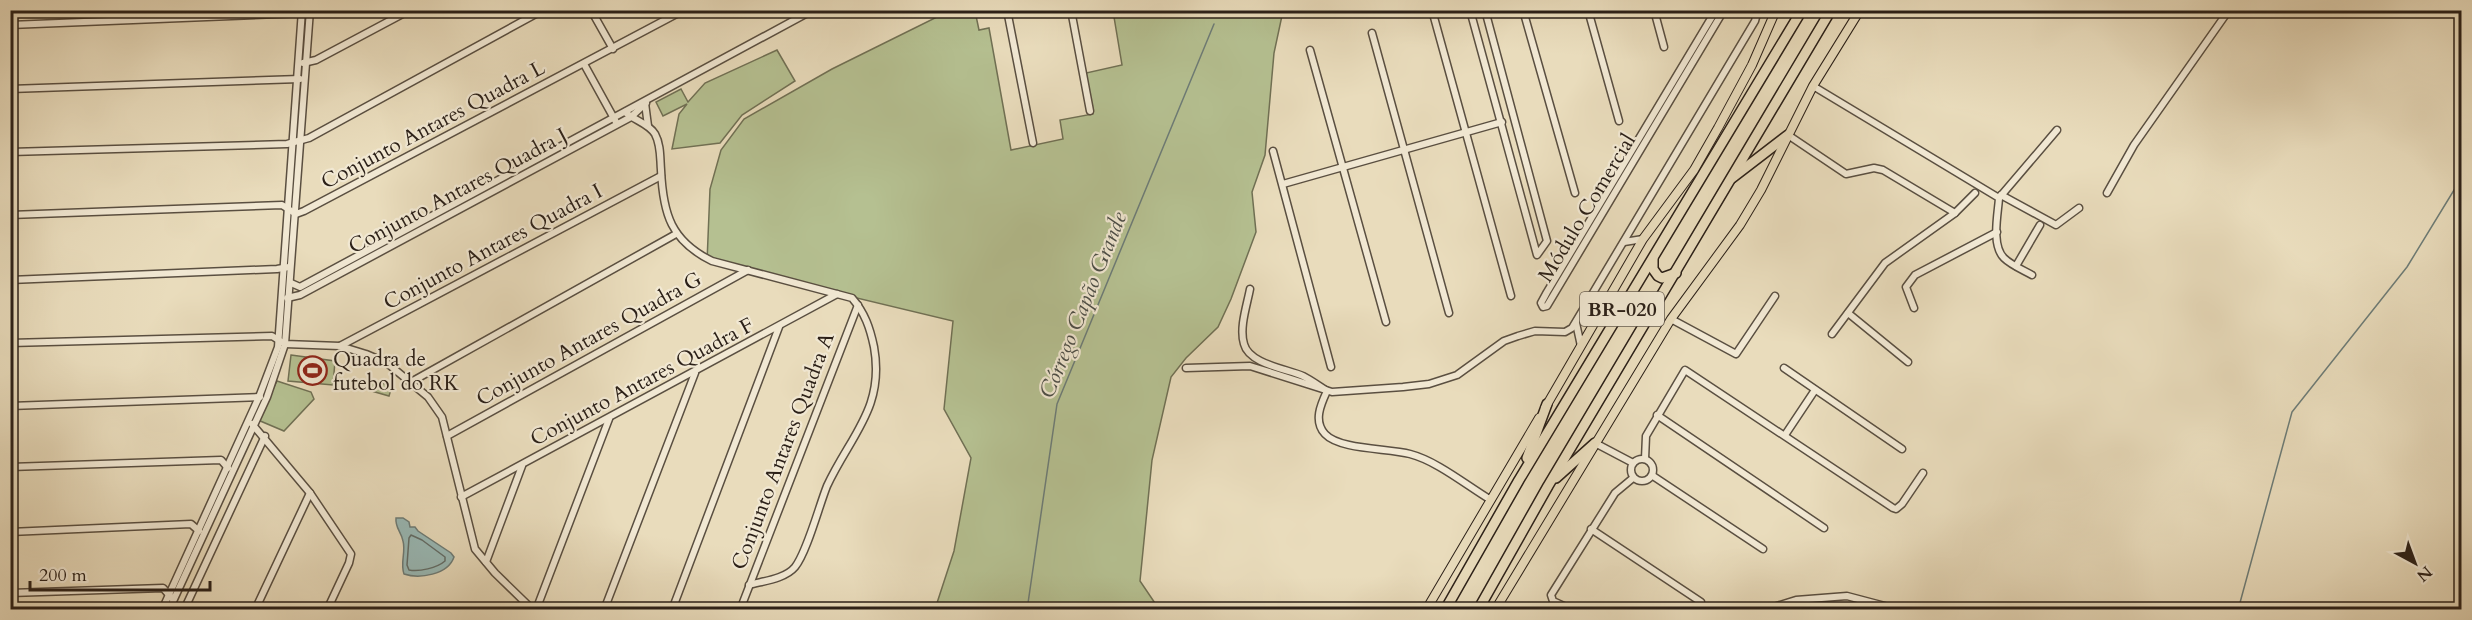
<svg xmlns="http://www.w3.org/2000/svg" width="2472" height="620" viewBox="0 0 2472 620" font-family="Cardo,serif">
	<rect width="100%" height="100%" fill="#e9dcbc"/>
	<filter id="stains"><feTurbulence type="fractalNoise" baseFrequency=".00333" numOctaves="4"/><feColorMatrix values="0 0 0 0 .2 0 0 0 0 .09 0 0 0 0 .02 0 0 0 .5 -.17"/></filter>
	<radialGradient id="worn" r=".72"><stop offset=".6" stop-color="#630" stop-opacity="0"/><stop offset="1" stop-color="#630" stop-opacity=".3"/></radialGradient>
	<!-- green -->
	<g fill="#b5c091" stroke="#707054" stroke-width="1.5">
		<polygon points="949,11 975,11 979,30 989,28 1011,150 1063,139 1060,120 1093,114 1086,73 1122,65 1113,11 1283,11 1274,53 1265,155 1252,192 1256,232 1231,299 1218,327 1186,358 1171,377 1152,460 1140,581 1159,609 935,609 954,551 971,458 944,409 953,321 707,262 710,189 721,150 744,119 832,69"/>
		<polygon points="777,50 795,81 742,115 720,143 672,149 679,114 687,104 663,116 656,102 681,89 688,102 705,83"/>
		<polygon points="291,355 335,361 333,385 288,381"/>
		<polygon points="372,380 392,386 389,396 368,390"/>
		<polygon points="277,381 311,392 314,399 284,431 258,420"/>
	</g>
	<!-- water -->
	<path fill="#99bab7" stroke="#6d7c77" stroke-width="1.5" d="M396 518H403L409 522 410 527H415L418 531 451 553 454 557C448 575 419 579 404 574 400 563 406 552 403 541 401 531 395 528 396 518Z"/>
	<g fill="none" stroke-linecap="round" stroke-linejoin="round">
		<!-- shore -->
		<path stroke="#626d68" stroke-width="1.5" d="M411 535 422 540 445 557V561C437 568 419 572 409 570L407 565 409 538Z"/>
		<!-- stream -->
		<g stroke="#6d7c77" stroke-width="1.5">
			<polyline points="1027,610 1057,404 1214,24"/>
			<polyline points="2238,610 2292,412 2407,267 2462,177"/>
		</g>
		<defs>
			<g id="minor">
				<polyline points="591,10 613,49"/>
				<polyline points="1007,10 1033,143"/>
				<polyline points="1071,10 1090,111"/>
				<polyline points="1432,10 1511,296"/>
				<polyline points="1470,10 1537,255 1547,241 1485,10"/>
				<polyline points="1523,10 1575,193"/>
				<polyline points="1588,10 1619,121"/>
				<polyline points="1654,10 1664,47"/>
				<polyline points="1716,10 1547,292 1541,303 1543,307 1547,306 1724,10"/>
				<polyline points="10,25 303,13"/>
				<polyline points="1372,33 1449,313"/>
				<polyline points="1310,50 1386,322"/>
				<polyline points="303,63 316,60 410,10"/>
				<polyline points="584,64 616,122"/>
				<path d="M1813 86 1999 198C1998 214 1991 245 2004 258 2011 265 2023 270 2032 275"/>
				<polyline points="10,89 300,79"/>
				<polyline points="645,103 648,126"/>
				<path d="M625 112C635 121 648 123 655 134 661 145 660 158 661 170 663 214 671 241 712 261L852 298C865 313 870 328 874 347 885 408 850 436 827 486 819 506 807 552 795 567 785 579 763 581 749 585"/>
				<polyline points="1788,135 1846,174 1874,168 1883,170 1955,213"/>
				<polyline points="1273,151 1331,367"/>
				<polyline points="10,152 287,144 309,138 543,10"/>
				<polyline points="1283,184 1502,122"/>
				<polyline points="2107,193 2134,145 2229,10"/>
				<polyline points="2001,195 2056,225 2079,208"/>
				<polyline points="1999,198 2057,130"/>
				<polyline points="10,215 282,205 296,214 304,211 684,10"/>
				<polyline points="1624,242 1643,239"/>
				<polyline points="2016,266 2040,225"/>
				<polyline points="10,280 277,269 289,267"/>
				<polyline points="291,283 300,287 813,10"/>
				<path d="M1250 289C1247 305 1239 328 1244 344 1249 364 1287 369 1303 376 1311 380 1319 386 1327 391 1321 404 1313 421 1325 434 1340 450 1388 448 1410 454 1437 461 1466 485 1491 500"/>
				<polyline points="287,298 300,295 631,117 646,103"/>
				<polyline points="1914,308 1906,287 1915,275 1997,232"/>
				<polyline points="1848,313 1908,362"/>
				<polyline points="1671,319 1736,354 1775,296"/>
				<polyline points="1576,323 1581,346"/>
				<polyline points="1832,334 1885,263 1955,213 1975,193"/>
				<polyline points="10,343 272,336 285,344 340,346 366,354 387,363 428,397 442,417 475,549 495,573 533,610"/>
				<polyline points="340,346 661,176"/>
				<polyline points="1186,368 1250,366 1332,392 1403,387 1429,384 1457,375 1504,341 1518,336 1535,331 1565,332 1572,328 1755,21 1758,10"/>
				<polyline points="1784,368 1902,449"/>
				<polyline points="411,382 676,234"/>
				<polyline points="10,406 260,397"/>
				<polyline points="1657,415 1824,528"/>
				<polyline points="252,424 310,493 351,554 349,563 327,610"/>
				<polyline points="1785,435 1815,390"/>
				<polyline points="447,436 748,270"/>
				<polyline points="1595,443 1633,463"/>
				<circle cx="1642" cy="470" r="11"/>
				<polyline points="1645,459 1646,436 1685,370 1893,508 1896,509 1902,504 1923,473"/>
				<polyline points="10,467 221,460 228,468"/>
				<polyline points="1653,476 1763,549"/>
				<polyline points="461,497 837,294"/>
				<polyline points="1591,529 1701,602"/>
				<polyline points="10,532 191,524 199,531"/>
				<polyline points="486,562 522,466"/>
				<polyline points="10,593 163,588 171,597"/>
				<polyline points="162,610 259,397 278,347 302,10"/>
				<polyline points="169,610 267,397 285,344 310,10"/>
				<polyline points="184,610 265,436"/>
				<polyline points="255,610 310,493"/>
				<polyline points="536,610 609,419"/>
				<polyline points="604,610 695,373"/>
				<polyline points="672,610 779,327"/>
				<polyline points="740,610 858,305"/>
				<polyline points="1573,610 1553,601 1551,595 1615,493 1633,478"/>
				<polyline points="1764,610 1796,600 1847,596 1900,610"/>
			</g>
			<g id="major">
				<polyline points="1545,408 1643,239 1694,170 1718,128 1752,65 1776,10"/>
				<polyline points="1426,610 1539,418"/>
				<polyline points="1495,610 1671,319 1740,225 1761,190 1813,86 1860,10"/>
			</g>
			<g id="highway">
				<polyline points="1732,178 1788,135"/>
				<polyline points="1653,259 1653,269 1658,276 1662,278 1676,273"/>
				<polyline points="1527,458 1547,404"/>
				<polyline points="1556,478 1595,443"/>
				<polyline points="1445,610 1519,480 1802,10"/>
				<polyline points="1478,610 1548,486 1831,10"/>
			</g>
		</defs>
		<!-- minor casing -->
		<use href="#minor" stroke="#5a4f41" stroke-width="9"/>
		<!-- major casing -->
		<use href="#major" stroke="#2b2018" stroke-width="10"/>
		<!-- highway casing -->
		<use href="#highway" stroke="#2b2018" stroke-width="12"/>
		<!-- minor -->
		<use href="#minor" stroke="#f1e8d3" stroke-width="6"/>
		<!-- major -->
		<use href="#major" stroke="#e9dcbc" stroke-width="8"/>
		<!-- highway -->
		<use href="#highway" stroke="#e9dcbc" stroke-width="9"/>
	</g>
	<!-- icons -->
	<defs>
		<symbol id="stadium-ring" viewBox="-11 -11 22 22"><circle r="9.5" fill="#f1e8d3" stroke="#8f2418" stroke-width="1.5"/><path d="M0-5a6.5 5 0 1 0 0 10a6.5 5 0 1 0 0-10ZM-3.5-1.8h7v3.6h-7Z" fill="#8f2418"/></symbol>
	</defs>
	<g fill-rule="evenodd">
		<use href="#stadium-ring" x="296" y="354" width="33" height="33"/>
	</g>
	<g text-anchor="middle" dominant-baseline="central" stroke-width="4.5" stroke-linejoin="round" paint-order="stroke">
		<!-- shield labels -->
		<rect fill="#f1e8d3" stroke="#665c50" stroke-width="1.5" x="1580" y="292" width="84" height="34" rx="4.5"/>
		<g font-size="20" font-weight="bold" fill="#2b2018">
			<text x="1622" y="309">BR-020</text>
		</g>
		<!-- street labels -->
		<g font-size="21" fill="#2b2018" stroke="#f1e8d3">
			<text transform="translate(433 125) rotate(-28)">Conjunto Antares Quadra L</text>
			<text transform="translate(458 191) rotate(-28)">Conjunto Antares Quadra J</text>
			<text transform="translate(1587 208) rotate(-59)">Módulo Comercial</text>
			<text transform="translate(493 247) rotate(-28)">Conjunto Antares Quadra I</text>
			<text transform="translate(589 339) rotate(-29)">Conjunto Antares Quadra G</text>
			<text transform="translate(642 382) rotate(-28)">Conjunto Antares Quadra F</text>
			<text transform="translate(783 451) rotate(-69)">Conjunto Antares Quadra A</text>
		</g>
		<!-- poi labels -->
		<g font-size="21" fill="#2b2018" stroke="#f1e8d3" text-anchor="start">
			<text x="333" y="359">Quadra de<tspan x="333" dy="24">futebol do RK</tspan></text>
		</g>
		<!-- water labels -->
		<g font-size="22" font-style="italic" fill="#4c4e48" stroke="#f1e8d3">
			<text transform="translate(1083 305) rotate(-68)">Córrego Capão Grande</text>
		</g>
	</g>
	<!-- margin -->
	<rect width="2472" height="620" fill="none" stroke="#e9dcbc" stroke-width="36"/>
	<rect x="12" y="12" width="2448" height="596" fill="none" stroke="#2b2018" stroke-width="3"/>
	<rect x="18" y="18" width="2436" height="584" fill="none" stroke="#2b2018" stroke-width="1.5"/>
	<!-- north arrow -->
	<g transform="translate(2415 563) rotate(139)" stroke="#f1e8d3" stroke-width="4.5" paint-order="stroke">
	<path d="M0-4.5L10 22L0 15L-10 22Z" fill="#2b2018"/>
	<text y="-9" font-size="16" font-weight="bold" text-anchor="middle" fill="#2b2018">N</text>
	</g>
	<!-- scale -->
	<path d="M30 581v9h180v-9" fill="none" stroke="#2b2018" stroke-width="3"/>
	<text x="39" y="581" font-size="18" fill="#2b2018" stroke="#f1e8d3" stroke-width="4.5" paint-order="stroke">200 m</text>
	<rect width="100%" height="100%" filter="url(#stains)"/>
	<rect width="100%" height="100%" fill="url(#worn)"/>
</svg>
